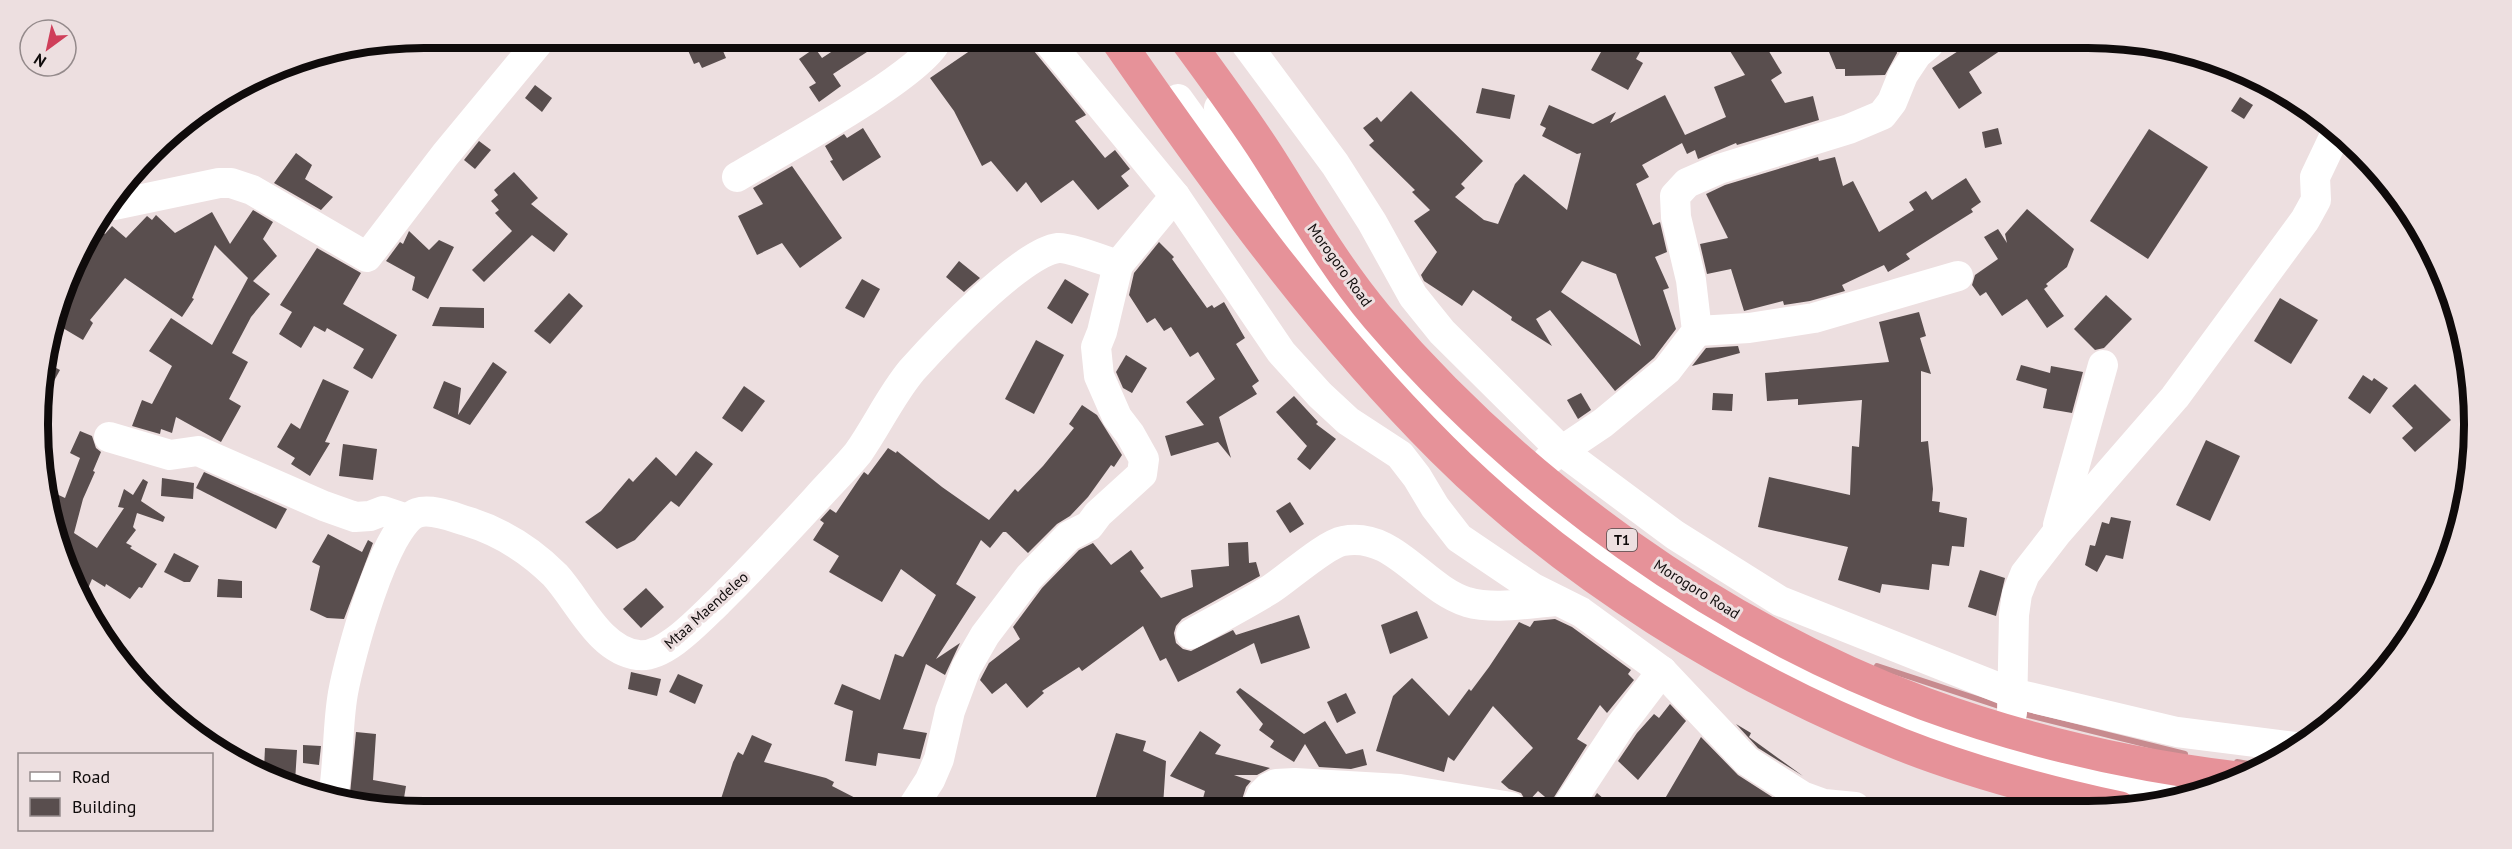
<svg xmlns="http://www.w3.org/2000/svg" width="2512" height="849" viewBox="0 0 2512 849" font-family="'PT Sans',sans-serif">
	<rect width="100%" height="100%" fill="#eddfe0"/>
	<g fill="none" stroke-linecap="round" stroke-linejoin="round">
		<!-- stream -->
		<g stroke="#c78b8f" stroke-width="6">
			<polyline points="1877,666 2005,708"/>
			<polyline points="2020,713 2185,754"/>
			<polyline points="2237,762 2266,767"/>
		</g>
	</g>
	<!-- building -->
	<g fill="#594e4e" fill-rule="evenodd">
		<polygon points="683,39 718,39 726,58 702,68 699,62 694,64"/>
		<polygon points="851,39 887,39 833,74 841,86 819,102 809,87 816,83 799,59 815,48 822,58"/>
		<polygon points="969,40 1030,40 1034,51 1084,112 1086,115 1075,121 1105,158 1115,150 1130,169 1121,176 1129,186 1098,210 1073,180 1041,203 1026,182 1017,192 991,161 982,166 954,111 930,78 974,48"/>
		<polygon points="1606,43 1645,43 1636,59 1643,63 1628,90 1591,70"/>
		<path d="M1725 43H1764L1782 73 1771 80 1785 103 1813 96 1819 120 1737 145 1736 143 1698 159 1695 150 1687 154 1682 143 1642 165 1649 177 1636 184 1653 225 1660 222 1667 252 1655 257 1669 288 1663 290 1676 329 1654 358 1615 391 1550 310 1536 319 1552 346 1511 320 1512 317 1473 290 1462 306 1424 281 1421 275 1437 252 1414 221 1430 210 1412 192 1415 190 1369 145 1374 141 1363 128 1377 117 1381 122 1411 91 1483 161 1461 184 1465 188 1455 197 1484 220 1498 224 1515 184 1524 174 1567 210 1581 153 1577 154 1542 136 1546 128 1540 125 1549 105 1593 124 1616 112 1610 123 1665 95 1685 135 1726 117 1714 87 1745 75ZM1582 261 1616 274 1641 346 1561 292Z"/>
		<polygon points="1868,44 1896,44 1897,53 1885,75 1845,76 1845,69 1836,69 1827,47"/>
		<polygon points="1969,44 2010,44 1969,72 1982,93 1959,109 1932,68"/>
		<polygon points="535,85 552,98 542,112 525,98"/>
		<polygon points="1482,88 1515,95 1510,119 1476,113"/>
		<polygon points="2240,97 2253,105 2244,119 2231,111"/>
		<polygon points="863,128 881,157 843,181 830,161 833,160 825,146 844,134 847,138"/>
		<polygon points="1998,128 2002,144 1985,148 1982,132"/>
		<polygon points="2149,129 2208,167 2148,259 2090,221"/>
		<polygon points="479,141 491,150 475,169 464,160"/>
		<polygon points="296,153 312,165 305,179 333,197 321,210 274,183"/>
		<polygon points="1818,157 1819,161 1835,157 1843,186 1853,181 1879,232 1914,210 1909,202 1926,191 1932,200 1966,178 1981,202 1971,209 1973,212 1906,254 1910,259 1888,272 1884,265 1842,285 1845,291 1810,301 1784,305 1783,301 1744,311 1731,269 1707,274 1700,244 1728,238 1706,194 1725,185"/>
		<polygon points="792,166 842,238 800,268 782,243 757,255 738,216 763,204 753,188"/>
		<polygon points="514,172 538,198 531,204 568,234 554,252 532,235 484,282 472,270 512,231 495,213 499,210 491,201 498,195 494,190"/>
		<polygon points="2027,209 2074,249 2067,267 2046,284 2048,286 2044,289 2064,316 2047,328 2027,299 2002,316 1986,292 1980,296 1972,285 1975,275 1998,259 1984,237 1998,229 2007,243 2005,234"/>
		<polygon points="253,210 273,222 263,239 277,256 253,281 270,294 251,317 232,353 248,362 229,399 241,406 221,442 176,417 172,433 161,429 160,434 132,426 142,400 152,404 172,366 149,351 171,318 212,345 248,278 215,245 192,298 194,299 182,317 125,278 90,320 93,323 83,340 56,324 77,254 98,229 105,234 112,226 126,238 147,216 152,220 156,215 175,233 212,212 230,244"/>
		<polygon points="409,231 429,250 439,240 454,247 428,299 412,290 415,277 386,261 400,242 403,244"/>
		<polygon points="1159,242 1174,257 1172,259 1207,308 1212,305 1214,308 1224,302 1245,338 1236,344 1259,381 1252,386 1257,394 1219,417 1231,458 1218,442 1171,456 1165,436 1204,425 1186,402 1215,379 1198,352 1190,357 1171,327 1164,331 1155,318 1147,323 1129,295 1134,273"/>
		<polygon points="317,248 361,273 343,304 397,335 372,379 353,368 364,349 327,328 325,332 314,326 301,348 279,334 292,312 280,305"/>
		<polygon points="959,261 980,278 964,292 946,277"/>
		<polygon points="862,279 880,289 864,318 845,308"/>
		<polygon points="1065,279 1089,294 1072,324 1047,308"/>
		<polygon points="569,293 583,306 550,344 534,331"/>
		<polygon points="2106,295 2132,319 2104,348 2095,350 2074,329"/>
		<polygon points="2280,298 2318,320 2291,364 2254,341"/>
		<polygon points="440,307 484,308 484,328 432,326"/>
		<polygon points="1919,312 1926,336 1920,338 1931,374 1921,371 1921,442 1928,441 1933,489 1932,501 1940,502 1939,512 1967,518 1964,547 1952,546 1949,566 1932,564 1929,590 1882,584 1880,593 1838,580 1848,547 1758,527 1769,477 1850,495 1852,446 1859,447 1862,400 1798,405 1798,399 1767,401 1765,373 1889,362 1879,322"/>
		<polygon points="1036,340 1064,355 1034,414 1005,399"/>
		<polygon points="1738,346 1740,353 1692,366 1706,348"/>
		<polygon points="1126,355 1147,368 1132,393 1123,388 1116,372"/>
		<polygon points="45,362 60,370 43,401 41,374"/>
		<polygon points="493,362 507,372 470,425 433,408 444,381 461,388 458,415"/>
		<polygon points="2021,365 2050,373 2051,366 2083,372 2072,413 2043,408 2047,389 2016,380"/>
		<polygon points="2363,375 2372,381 2374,378 2388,388 2370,414 2348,398"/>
		<polygon points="323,379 349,391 325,442 330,443 310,476 291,464 295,458 277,447 291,423 300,429"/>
		<polygon points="2415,384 2451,420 2415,452 2402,438 2413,428 2392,406"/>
		<polygon points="744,386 765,401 742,432 722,418"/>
		<polygon points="1581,393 1591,410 1578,419 1567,400"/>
		<polygon points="1713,393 1733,394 1732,411 1712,410"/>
		<polygon points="1294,396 1318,422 1316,424 1336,439 1310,470 1297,459 1307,446 1276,412"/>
		<polygon points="1082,405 1097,415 1122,455 1114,467 1111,465 1088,497 1070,516 1057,524 1028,553 1006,532 1003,532 990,548 981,540 956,584 976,597 936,659 960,643 945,675 926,664 903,729 927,733 920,759 878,753 876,766 845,761 853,711 834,704 842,684 880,700 895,654 903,657 936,595 901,569 882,602 829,572 839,556 813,540 824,523 820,520 830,509 836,513 861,476 864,472 868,475 888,448 896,453 897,451 942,487 989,520 1015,489 1018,492 1043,466 1074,428 1069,424"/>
		<polygon points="80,431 92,436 96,448 101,452 93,471 95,472 83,499 74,533 97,548 124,508 118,507 124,489 133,495 143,479 148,482 141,501 165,517 163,522 137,513 133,527 136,530 126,543 132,546 130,548 157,564 142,588 139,587 130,599 106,584 105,587 92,579 84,598 51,524 48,490 65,498 80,458 70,453"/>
		<polygon points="2206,440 2240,456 2210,521 2176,505"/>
		<polygon points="343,444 377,449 373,480 339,476"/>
		<polygon points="696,451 713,464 679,507 671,501 635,540 617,549 585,522 601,511 629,478 633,482 656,457 676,476"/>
		<polygon points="204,472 287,509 276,529 196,488"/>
		<polygon points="162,478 194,483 193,499 161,496"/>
		<polygon points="1290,502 1304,524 1290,533 1276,511"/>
		<polygon points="2111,517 2131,521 2123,559 2106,555 2097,572 2085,565 2090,545 2095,546 2102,522 2109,524"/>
		<polygon points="328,534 362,552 368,540 373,543 344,619 327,618 310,610 320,566 312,562"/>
		<polygon points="1248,542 1249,563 1256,562 1260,576 1182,619 1176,626 1174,633 1176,643 1183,649 1191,651 1233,630 1236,635 1299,615 1310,648 1261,664 1254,643 1178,682 1166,658 1160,661 1143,626 1082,671 1079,667 1042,691 1044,693 1027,708 1006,683 992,694 980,680 989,663 1020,639 1013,627 1042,588 1079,550 1093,543 1111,565 1131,550 1144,568 1140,571 1161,598 1193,587 1191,570 1229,566 1228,543"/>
		<polygon points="174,553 199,566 190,582 184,582 164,572"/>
		<polygon points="1980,570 2005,578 1996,616 1968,607"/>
		<polygon points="218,579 242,581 242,598 217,597"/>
		<polygon points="646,588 664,607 641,628 623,609"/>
		<polygon points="1417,611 1428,638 1390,654 1381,625"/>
		<polygon points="1555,619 1572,627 1631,670 1628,674 1634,680 1607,713 1600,705 1577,739 1587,745 1551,802 1538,791 1527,803 1521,793 1509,789 1501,782 1533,748 1493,706 1454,761 1448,757 1444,772 1376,751 1393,696 1412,678 1449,716 1469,689 1471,691 1489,667 1519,622 1530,627 1534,621"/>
		<polygon points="631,672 661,679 657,696 628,689"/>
		<polygon points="678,674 703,685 695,704 669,692"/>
		<polygon points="1240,688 1304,734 1325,721 1346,754 1363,749 1367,765 1351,769 1319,767 1305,744 1294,762 1270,747 1274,741 1259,730 1263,724 1236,692"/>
		<polygon points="1346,693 1356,713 1337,723 1327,702"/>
		<polygon points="1670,704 1686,721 1638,780 1618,761 1637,733 1654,714 1659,718"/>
		<polygon points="1736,724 1751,733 1749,737 1803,776 1758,748"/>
		<polygon points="1200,731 1221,745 1215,754 1270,768 1257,775 1234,775 1251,781 1246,787 1240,806 1201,806 1205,791 1170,776"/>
		<polygon points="356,732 376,734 373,780 406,786 403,804 372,799 371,804 349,804"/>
		<polygon points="1116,733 1146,741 1143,751 1166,761 1163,806 1093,806"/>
		<polygon points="752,735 772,744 764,762 826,778 834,782 832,786 869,805 719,805 733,762 738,752 743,755"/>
		<polygon points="1701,737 1738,775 1788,807 1660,807"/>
		<polygon points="303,745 321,746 319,765 303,763"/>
		<polygon points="265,748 297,750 295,782 264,769"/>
		<polygon points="1597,793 1613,807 1588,807"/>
		<polygon points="1281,801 1308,801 1316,804 1315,806 1276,806"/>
	</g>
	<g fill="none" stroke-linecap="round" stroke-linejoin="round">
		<!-- minor -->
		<g stroke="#fff" stroke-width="30">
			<polyline points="1047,40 1175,196 1281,352 1320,395 1348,421 1400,455 1417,477 1435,507 1459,538 1533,588 1581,612 1662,671 1747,761 1802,796 1824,804 1855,807"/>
			<polyline points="1244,41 1335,164 1372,222 1413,296 1442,332 1562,451 1675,535 1780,601 2012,693 2177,732 2295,747"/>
			<polyline points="1178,99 1201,131 1394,369 1515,486 1590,547 1730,637 1864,702 1945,735 2009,755 2080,775 2183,794"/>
			<polyline points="1219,108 1265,185"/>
			<path d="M737 177C775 154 923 75 937 40"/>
			<polyline points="114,205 219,183 231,183 252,190 367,257 445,155 542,38"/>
			<polyline points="1697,331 1749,328 1814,318 1958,276"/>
			<polyline points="109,437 170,455 198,451 324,506 355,517 370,516 383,511 407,519"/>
			<polyline points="1548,460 1603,423 1667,370 1697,331 1691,280 1676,217 1675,196 1687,183 1719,169 1849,129 1882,115 1892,102 1903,75 1917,54 1929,44"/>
			<polyline points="2058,525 2103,365"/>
			<path d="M1191 634C1218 619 1245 605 1271 589 1288 578 1326 544 1343 541 1394 531 1422 588 1467 602 1495 610 1528 603 1558 601"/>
			<polyline points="2012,713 2014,615 2017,594 2025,574 2056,534 2175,397 2305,220 2316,200 2315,177 2335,135"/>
			<path d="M333 798C339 763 337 727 343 693 349 659 385 524 417 513 431 508 453 517 466 521 499 531 530 550 555 575 579 601 599 650 638 655 664 659 700 619 718 602 752 568 784 534 816 499 830 483 845 469 858 453 877 426 891 395 912 370 938 341 1022 252 1058 248 1069 247 1105 261 1118 265L1175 196"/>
			<polyline points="914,805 930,780 939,759 950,711 966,668 985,635 1029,577 1069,536 1089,526 1098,514 1142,474 1144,459 1130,434 1117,417 1099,376 1096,347 1102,332 1118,265"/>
			<polyline points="1257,806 1262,794 1268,788 1276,784 1295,783 1400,789 1511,807"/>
			<polyline points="1567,807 1621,725 1662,671"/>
		</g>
		<!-- highway -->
		<g stroke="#e69299" stroke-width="33">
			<path d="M1117 40C1217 184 1318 325 1442 449 1568 575 1735 678 1900 744 1971 772 2046 792 2120 808"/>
			<path d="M1187 41C1215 79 1243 117 1268 156 1303 211 1335 267 1377 317 1522 486 1716 626 1925 704 2026 741 2130 765 2237 778"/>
		</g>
	</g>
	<g text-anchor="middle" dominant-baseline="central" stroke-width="6" stroke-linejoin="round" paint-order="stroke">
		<!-- shield labels -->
		<rect fill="#eddfe0" stroke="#524b4b" stroke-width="1.5" x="1607" y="529" width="30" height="22" rx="4.5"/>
		<g font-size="14" font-weight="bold" fill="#0f0b0b">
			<text x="1622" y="540">T1</text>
		</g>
		<!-- street labels -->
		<g font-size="15" fill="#0f0b0b" stroke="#eddfe0">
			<text transform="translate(1340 265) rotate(54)">Morogoro Road</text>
			<text transform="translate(1697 589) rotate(32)">Morogoro Road</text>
			<text transform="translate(706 610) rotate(-42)">Mtaa Maendeleo</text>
		</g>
	</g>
	<!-- crop -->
	<path d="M0 0H2512V849H0ZM424 48H2088A376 376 0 0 1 2464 424V425A376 376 0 0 1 2088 801H424A376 376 0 0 1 48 425V424A376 376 0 0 1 424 48Z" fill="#eddfe0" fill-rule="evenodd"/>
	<path fill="none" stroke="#0f0b0b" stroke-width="8" d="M424 48H2088A376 376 0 0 1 2464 424V425A376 376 0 0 1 2088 801H424A376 376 0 0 1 48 425V424A376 376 0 0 1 424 48Z"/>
	<!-- legend -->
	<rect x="18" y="753" width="195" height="78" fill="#eddfe0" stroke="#948a8b" stroke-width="1.5"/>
	<rect x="30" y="772" width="30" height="9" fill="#ffffff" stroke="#948a8b" stroke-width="1.5"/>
	<text x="72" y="783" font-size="18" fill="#0f0b0b">Road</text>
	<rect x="30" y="798" width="30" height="18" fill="#594e4e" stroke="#948a8b" stroke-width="1.5"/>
	<text x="72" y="813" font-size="18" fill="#0f0b0b">Building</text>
	<!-- north arrow -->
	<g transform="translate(48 48) rotate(213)"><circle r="28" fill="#eddfe0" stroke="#948a8b" stroke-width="1.5"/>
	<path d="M0-4.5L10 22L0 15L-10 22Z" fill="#cf3f5a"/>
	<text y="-9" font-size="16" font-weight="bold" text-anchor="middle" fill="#0f0b0b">N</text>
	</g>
</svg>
